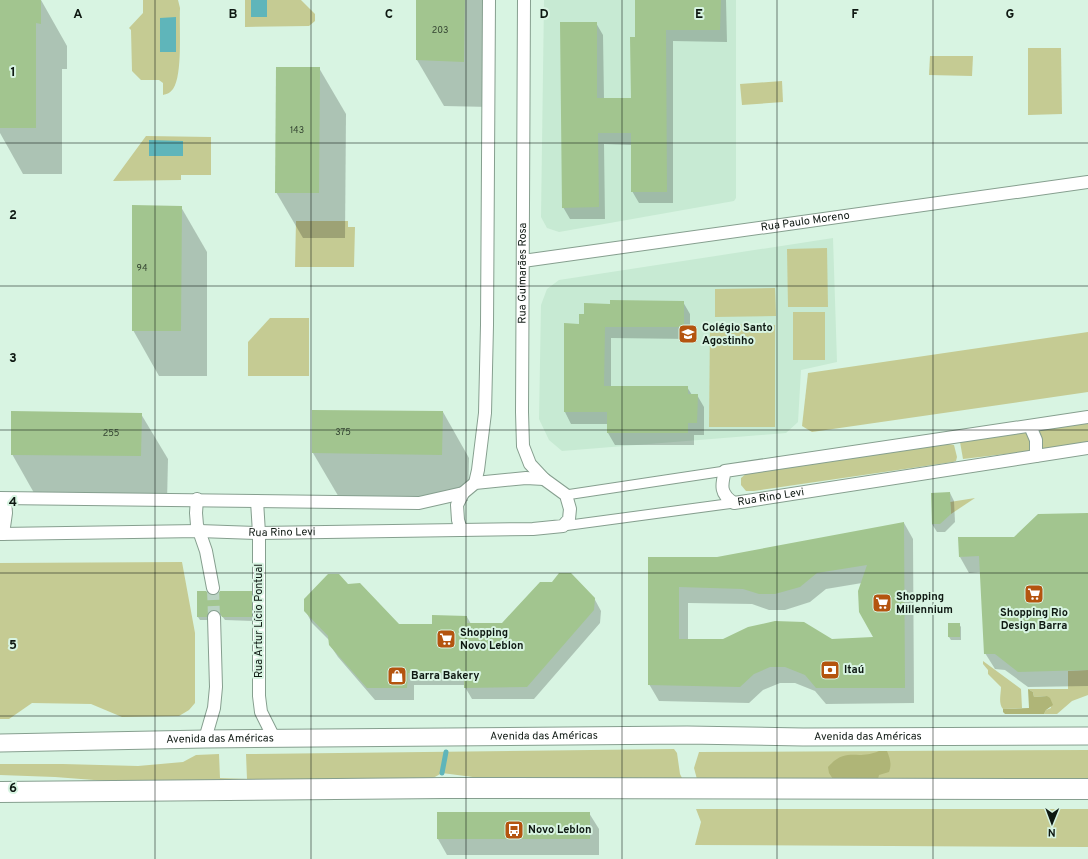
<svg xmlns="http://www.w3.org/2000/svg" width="1088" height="859" viewBox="0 0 1088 859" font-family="Overpass,sans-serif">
	<rect width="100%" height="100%" fill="#d8f4e2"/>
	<!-- built -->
	<g fill="#c7ead3">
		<polygon points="544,0 736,0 736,198 734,201 559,232 547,228 541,217"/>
		<polygon points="833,238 837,362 801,370 798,422 786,433 562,451 549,440 539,419 541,305 547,289 559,280"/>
	</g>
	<!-- green -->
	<g fill="#c5cb93">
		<path d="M143 0H178L180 8C179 27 183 75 173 89 170 93 167 94 163 95V83L159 80H141L132 71 131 30 129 28 143 13Z"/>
		<polygon points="245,0 301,0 315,14 315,21 309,26 245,27"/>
		<polygon points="1028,48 1061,48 1062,114 1028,115"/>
		<polygon points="930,56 973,56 972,76 929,75"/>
		<polygon points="782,81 783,102 742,105 740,84"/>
		<polygon points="146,136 211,137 211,175 181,175 181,180 113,181"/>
		<polygon points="296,221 348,221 348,227 355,227 354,267 295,267"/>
		<polygon points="827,248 828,307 788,307 787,249"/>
		<polygon points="775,288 776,316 715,317 715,289"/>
		<rect x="793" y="312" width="32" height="48"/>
		<polygon points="270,318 309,318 309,376 248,376 248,342"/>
		<polygon points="710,324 775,325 775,427 709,427"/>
		<polygon points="1088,332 1088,392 812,432 802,426 808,373"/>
		<polygon points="1088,423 1088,442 1042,449 1042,438 1037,430"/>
		<polygon points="1025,431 1032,441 1030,451 963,459 960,442"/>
		<polygon points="948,444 954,445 957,457 956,461 953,462 754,491 746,491 741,485 741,478 747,473"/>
		<polygon points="975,498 951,514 950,502"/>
		<polygon points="182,562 195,633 195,703 189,710 179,716 122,717 91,704 32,703 9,719 0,719 0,563"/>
		<path d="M983 661 1021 689 1022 708 1003 709C998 703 1001 694 1001 687L988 674V670L983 664Z"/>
		<polygon points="1088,670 1088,695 1072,701 1057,714 1044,714 1046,710 1051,708 1047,696 1034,697 1033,692 1028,689 1068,689 1068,671"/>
		<polygon points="674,749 677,753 680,774 684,782 488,779 442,773 426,782 120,782 55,777 0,775 0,764 63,764 138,766 183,762 196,755 219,754 220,778 247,779 246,754"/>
		<polygon points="1088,750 1088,778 989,784 698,783 694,768 699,752"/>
		<polygon points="696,809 1088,809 1088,847 695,845 701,822"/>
	</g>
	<!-- forest -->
	<g fill="#afb577">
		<polygon points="1028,689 1033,692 1034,697 1047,696 1050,698 1053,705 1046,710 1044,714 1005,714 1003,712 1003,709 1029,708"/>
		<path d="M879 751H887C890 759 892 764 889 772L879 775 878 779 835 782 829 773 828 767C847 746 856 761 879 751Z"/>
	</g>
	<!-- water -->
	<g fill="#5fb5ba">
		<rect x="251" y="0" width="16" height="17"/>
		<polygon points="176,17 176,52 160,52 160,18"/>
		<polygon points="149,140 183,141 183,156 149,156"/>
	</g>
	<!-- shadow -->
	<g fill="#0003" fill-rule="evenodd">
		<polygon points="0,0 41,0 67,46 67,69 62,69 62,174 23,174 0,133"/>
		<polygon points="417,0 492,0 490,107 444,106 417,60"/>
		<polygon points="636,0 726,0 727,42 673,41 673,203 639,203 632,191 632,145 604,144 605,219 570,219 563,207 596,23 603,35 604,99 632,99 636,38"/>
		<polygon points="319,68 346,114 345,238 303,238 276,192"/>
		<polygon points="181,207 207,252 207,376 159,376 133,330"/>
		<polygon points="683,302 690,314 690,339 611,338 611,387 687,387 692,395 697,395 704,407 704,435 694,435 694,445 615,445 608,433 608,424 571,424 565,412 580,325 611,305"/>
		<polygon points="313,411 443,412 469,458 468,501 340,499 313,453"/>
		<polygon points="141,414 168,459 167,502 38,500 12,454"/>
		<polygon points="950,493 954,501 955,522 945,532 937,532 932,524 932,494"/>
		<polygon points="1088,514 1088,686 1028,687 1005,670 995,669 985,653 981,572 969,573 960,557"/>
		<path d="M904 523 913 539 914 703 826 704 815 691 795 683H780L763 690 749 703 659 701 649 684V558H717ZM862 583 875 638 832 640H688V603L752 604 769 610H785L810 602 826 589Z"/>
		<polygon points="348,585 399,625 433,625 467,617 471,624 503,624 594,598 601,611 600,623 534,699 472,699 465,687 465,685 414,685 414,700 375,700 338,657 330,645 330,641 312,623 305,610"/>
		<polygon points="251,592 253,595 253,621 225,620 222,616 217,613 208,620 200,620 198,617 210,596"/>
		<polygon points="959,624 961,627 961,640 951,640 949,637"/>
		<polygon points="589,813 599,829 599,855 447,855 438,839"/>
	</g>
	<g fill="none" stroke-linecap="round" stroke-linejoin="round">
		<!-- stream -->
		<polyline stroke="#5fb5ba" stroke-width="5" points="442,773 446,752"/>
	</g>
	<!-- building -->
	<g fill="#a2c58f" fill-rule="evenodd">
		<polygon points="0,0 41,0 41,24 36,23 36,128 0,128"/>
		<polygon points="416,0 465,0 464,62 416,60"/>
		<polygon points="635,0 721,0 720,30 666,30 667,192 631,192 631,133 598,133 599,207 562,208 560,22 597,22 597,98 631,98 630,37 635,37"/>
		<polygon points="276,67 320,67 319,193 275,193"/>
		<polygon points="132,205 182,206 181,331 132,331"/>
		<polygon points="610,300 684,301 684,327 605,327 604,386 688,386 688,394 698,394 697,423 688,423 688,433 607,433 607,412 564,412 564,323 579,324 579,314 584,314 584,303 610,304"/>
		<polygon points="312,410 443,411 442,455 312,453"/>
		<polygon points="11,411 142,413 141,456 11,455"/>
		<polygon points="950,492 951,514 940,524 932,524 931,493"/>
		<polygon points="1088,513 1088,670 1018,672 995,654 984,654 979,556 959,557 958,537 1014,537 1038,514"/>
		<path d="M904 522 905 688H816L805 675 785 667H770L754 674 740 687 648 685V557H717ZM867 565 858 591 859 612 873 637 832 639 804 622 775 621 748 627 723 639H679V587L743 589 759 594H775L800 587 817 573Z"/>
		<polygon points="559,573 571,573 595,598 594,610 527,687 464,688 464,673 408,673 407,688 367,688 329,645 328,636 304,611 304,599 328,574 339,574 348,584 360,583 399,624 432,624 432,615 467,616 467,623 502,623 540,582 552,582"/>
		<polygon points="197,591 206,591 210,595 214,595 218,594 220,591 252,591 252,617 222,617 220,613 214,610 210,611 207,617 197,617"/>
		<rect x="948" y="623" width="12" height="14"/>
		<rect x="437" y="812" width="153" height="27"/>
	</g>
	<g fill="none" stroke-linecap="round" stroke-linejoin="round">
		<!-- minor-tunnel -->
		<polyline stroke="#bad3c3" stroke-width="12" stroke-dasharray="12 6" stroke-linecap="butt" points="213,588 214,617"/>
		<defs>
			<g id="pedestrian">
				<polyline points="566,495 725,471"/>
				<polyline points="563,526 734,503"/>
			</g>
			<g id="minor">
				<path id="s1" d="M523 261 1088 182"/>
				<path id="s2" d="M1088 417 725 471C721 486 720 494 734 503L1088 448"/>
				<polyline points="1030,426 1036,440 1036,456"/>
				<polyline points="475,483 478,470 485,413 487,325 489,0"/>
				<polyline points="0,498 419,503 463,493 475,483 526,478 544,479"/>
				<polyline points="197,499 196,513 197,525 206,551 213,588"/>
				<polyline points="257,501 259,533 259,696 261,712 274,738"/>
				<polyline points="461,530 458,520 457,505 463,493"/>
				<path id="s3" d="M0 534 199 531 259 533 533 529 563 526 569 519 570 509 566 495 544 479 530 464 523 446 522 412 524 0"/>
				<polyline points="3,534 6,513 5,499"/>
				<polyline points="205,739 214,708 216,687 214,617"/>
			</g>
			<g id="secondary">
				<path id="s4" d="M0 743 205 739 687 735 803 737 1088 736"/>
			</g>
			<polyline id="trunk" points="0,792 445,788 1088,789"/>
		</defs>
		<!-- pedestrian casing -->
		<use href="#pedestrian" stroke="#869f8f" stroke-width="11"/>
		<!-- minor casing -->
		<use href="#minor" stroke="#869f8f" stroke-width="14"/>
		<!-- secondary casing -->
		<use href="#secondary" stroke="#869f8f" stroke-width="19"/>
		<!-- trunk casing -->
		<use href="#trunk" stroke="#869f8f" stroke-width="22"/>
		<!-- pedestrian -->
		<use href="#pedestrian" stroke="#fff" stroke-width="9"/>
		<!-- minor -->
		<use href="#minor" stroke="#fff" stroke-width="12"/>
		<!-- secondary -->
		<use href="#secondary" stroke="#fff" stroke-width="17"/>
		<!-- trunk -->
		<use href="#trunk" stroke="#fff" stroke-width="20"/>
	</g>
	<!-- grid -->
	<path fill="none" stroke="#0e1812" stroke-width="1" stroke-opacity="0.55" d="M155 0V859M311 0V859M466 0V859M622 0V859M777 0V859M933 0V859M0 143H1088M0 286H1088M0 430H1088M0 573H1088M0 716H1088"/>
	<!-- icons -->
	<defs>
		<symbol id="school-square" viewBox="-11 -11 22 22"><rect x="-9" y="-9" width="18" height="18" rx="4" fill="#b4540f" stroke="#d8f4e2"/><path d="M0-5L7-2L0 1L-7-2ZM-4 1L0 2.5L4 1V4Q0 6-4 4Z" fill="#fff"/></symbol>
		<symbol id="supermarket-square" viewBox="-11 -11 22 22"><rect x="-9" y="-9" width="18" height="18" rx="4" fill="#b4540f" stroke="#d8f4e2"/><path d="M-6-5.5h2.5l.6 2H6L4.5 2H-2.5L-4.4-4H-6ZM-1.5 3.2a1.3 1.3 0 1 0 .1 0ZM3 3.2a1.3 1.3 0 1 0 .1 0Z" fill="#fff"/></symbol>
		<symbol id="bank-square" viewBox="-11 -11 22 22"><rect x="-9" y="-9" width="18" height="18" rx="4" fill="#b4540f" stroke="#d8f4e2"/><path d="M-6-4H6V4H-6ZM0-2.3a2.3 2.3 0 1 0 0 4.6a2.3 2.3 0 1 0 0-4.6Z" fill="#fff"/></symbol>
		<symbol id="shop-square" viewBox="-11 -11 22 22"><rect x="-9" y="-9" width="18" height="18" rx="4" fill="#b4540f" stroke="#d8f4e2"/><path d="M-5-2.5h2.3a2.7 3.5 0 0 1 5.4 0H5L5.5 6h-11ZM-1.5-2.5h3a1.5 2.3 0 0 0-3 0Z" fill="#fff"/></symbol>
		<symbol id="bus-square" viewBox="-11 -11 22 22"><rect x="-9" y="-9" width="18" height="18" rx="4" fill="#b4540f" stroke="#d8f4e2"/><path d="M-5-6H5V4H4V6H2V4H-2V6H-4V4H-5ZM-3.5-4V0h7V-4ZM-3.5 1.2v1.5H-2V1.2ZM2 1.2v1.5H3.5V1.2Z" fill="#fff"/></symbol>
	</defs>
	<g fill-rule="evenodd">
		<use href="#school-square" x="677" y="323" width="22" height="22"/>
		<use href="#supermarket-square" x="1023" y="583" width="22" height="22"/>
		<use href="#supermarket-square" x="871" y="592" width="22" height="22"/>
		<use href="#supermarket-square" x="435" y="628" width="22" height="22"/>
		<use href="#bank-square" x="819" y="659" width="22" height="22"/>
		<use href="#shop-square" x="386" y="665" width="22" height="22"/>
		<use href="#bus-square" x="503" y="819" width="22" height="22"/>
	</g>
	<g text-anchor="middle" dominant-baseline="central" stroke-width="4" stroke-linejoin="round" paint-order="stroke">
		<!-- number labels -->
		<g font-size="9" fill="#334331">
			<text x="440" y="30">203</text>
			<text x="297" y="130">143</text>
			<text x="142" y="268">94</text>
			<text x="343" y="432">375</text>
			<text x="111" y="433">255</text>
		</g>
		<!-- street labels -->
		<g font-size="11" fill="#0e1812" stroke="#d8f4e2">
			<text stroke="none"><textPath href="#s1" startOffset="285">Rua Paulo Moreno</textPath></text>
			<text stroke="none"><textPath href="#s3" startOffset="837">Rua Guimarães Rosa</textPath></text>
			<text stroke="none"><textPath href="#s2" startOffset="441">Rua Rino Levi</textPath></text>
			<text stroke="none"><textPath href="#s3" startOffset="282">Rua Rino Levi</textPath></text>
			<text transform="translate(259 621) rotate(-90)">Rua Artur Lício Pontual</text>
			<text stroke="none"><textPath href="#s4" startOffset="544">Avenida das Américas</textPath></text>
			<text stroke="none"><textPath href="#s4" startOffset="868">Avenida das Américas</textPath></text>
			<text stroke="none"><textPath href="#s4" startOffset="220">Avenida das Américas</textPath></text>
		</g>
		<!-- poi labels -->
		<g font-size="11" font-weight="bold" fill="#0e1812" stroke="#d8f4e2" text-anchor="start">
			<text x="702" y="328">Colégio Santo<tspan x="702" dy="13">Agostinho</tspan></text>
			<text x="896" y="597">Shopping<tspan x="896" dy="13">Millennium</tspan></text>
			<text x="1034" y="613" text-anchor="middle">Shopping Rio<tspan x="1034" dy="13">Design Barra</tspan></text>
			<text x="460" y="633">Shopping<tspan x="460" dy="13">Novo Leblon</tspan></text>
			<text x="844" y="670">Itaú</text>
			<text x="411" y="676">Barra Bakery</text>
			<text x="528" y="830">Novo Leblon</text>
		</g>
	</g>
	<g font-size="13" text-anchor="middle" font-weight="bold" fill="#0e1812" stroke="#d8f4e2" stroke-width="4" stroke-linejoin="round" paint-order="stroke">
		<text x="78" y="18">A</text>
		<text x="233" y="18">B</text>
		<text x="389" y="18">C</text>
		<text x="544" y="18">D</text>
		<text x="699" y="18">E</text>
		<text x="855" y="18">F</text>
		<text x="1010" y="18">G</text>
		<text x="13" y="76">1</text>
		<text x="13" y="219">2</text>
		<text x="13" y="362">3</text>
		<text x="13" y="506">4</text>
		<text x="13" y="649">5</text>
		<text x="13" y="792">6</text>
	</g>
	<!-- north arrow -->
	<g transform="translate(1052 823) rotate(181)" stroke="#d8f4e2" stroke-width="3" paint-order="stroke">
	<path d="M0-3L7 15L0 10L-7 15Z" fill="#0e1812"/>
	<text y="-6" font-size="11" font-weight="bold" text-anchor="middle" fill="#0e1812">N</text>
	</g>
</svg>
